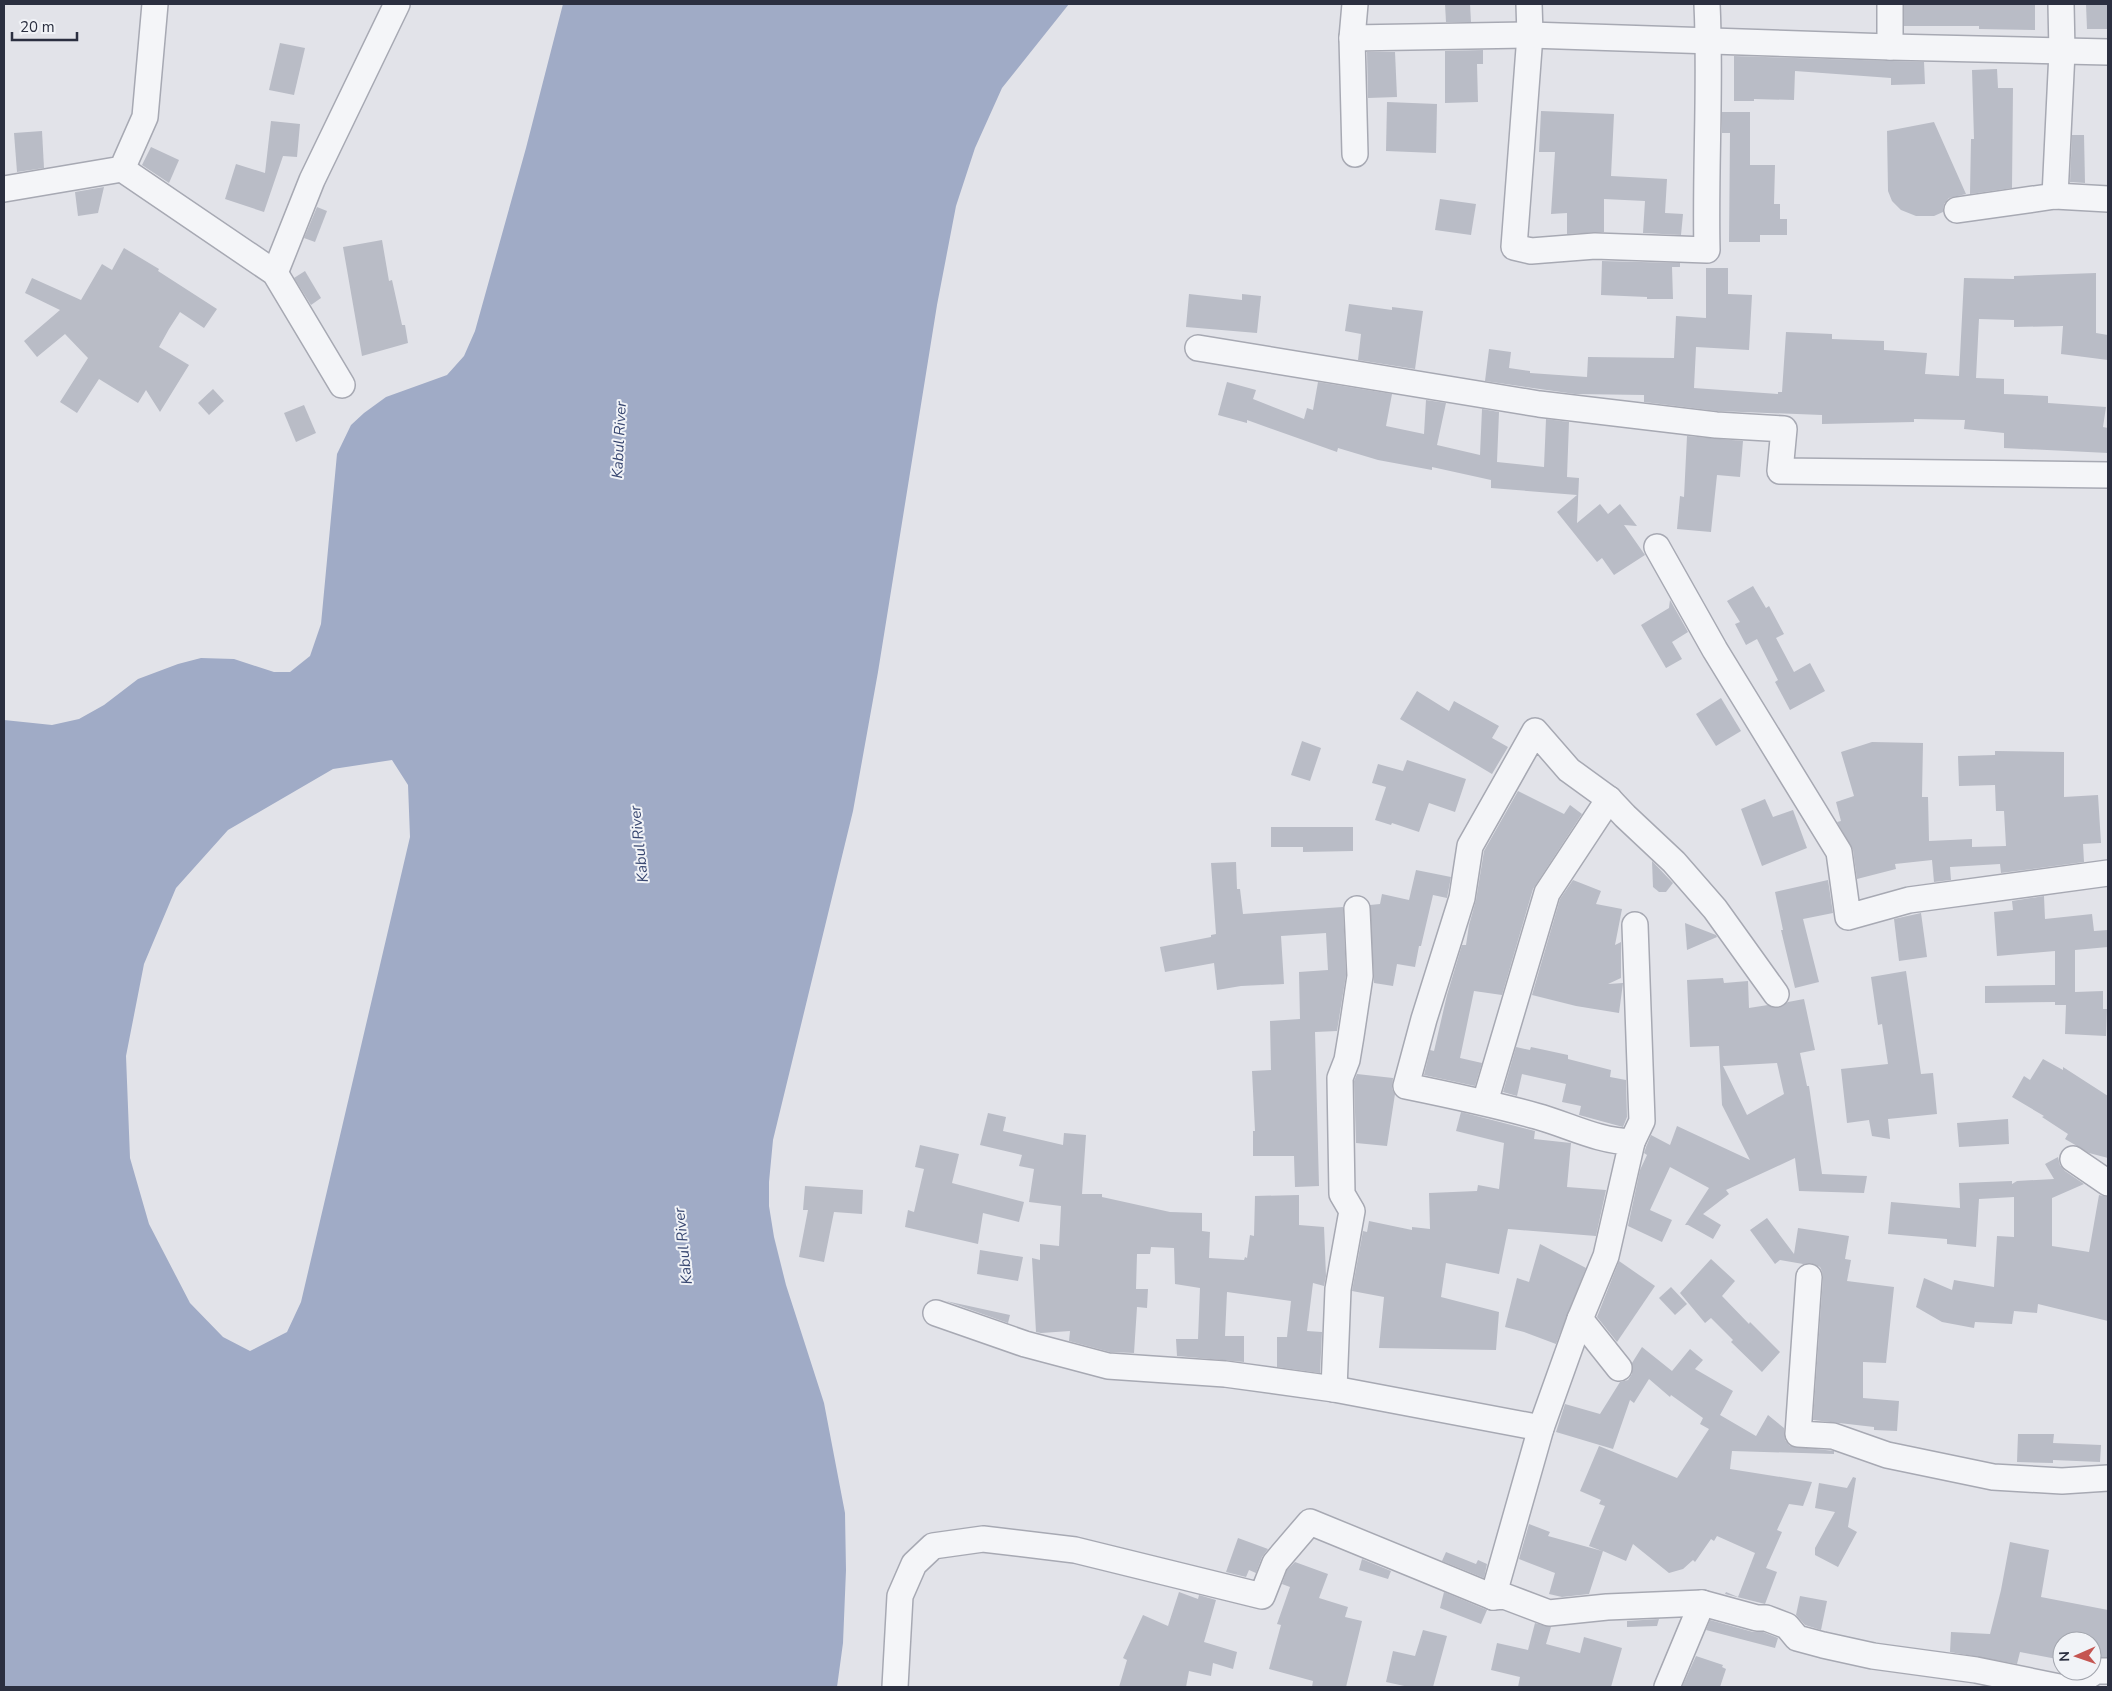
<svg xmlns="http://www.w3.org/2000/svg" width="2112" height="1691" viewBox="0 0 2112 1691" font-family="'Nunito Sans',sans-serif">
	<rect width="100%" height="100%" fill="#e2e3e9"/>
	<!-- water -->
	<path fill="#a0abc6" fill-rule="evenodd" d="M563 4H1069L1002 88 975 148 956 206 937 305 878 672 853 811 773 1140 769 1182V1206L774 1237 786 1285 824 1403 845 1513 846 1570 843 1643 837 1687H4V720L52 725 79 719 104 705 138 679 178 664 201 658 234 659 274 672H290L310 656 321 624 337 454 351 425 364 413 386 397 447 375 464 356 475 331 526 148ZM392 760 408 785 410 837 301 1302 287 1332 250 1351 223 1337 190 1303 149 1224 130 1158 126 1056 144 964 176 888 228 830 333 769Z"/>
	<!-- building -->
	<g fill="#b9bcc6" fill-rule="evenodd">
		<polygon points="1445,4 1470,4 1471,22 1446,22"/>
		<polygon points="1904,4 2035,4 2035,30 1979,29 1979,26 1904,26"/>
		<polygon points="2086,4 2108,4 2108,29 2087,29"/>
		<polygon points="280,43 305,48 294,95 269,90"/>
		<polygon points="1483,50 1483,64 1477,64 1478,102 1445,103 1445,51"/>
		<polygon points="1367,52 1395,52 1397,97 1368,98"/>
		<polygon points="1734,56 1924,62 1925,84 1891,85 1891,78 1795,71 1794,100 1754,99 1754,101 1734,101"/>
		<polygon points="1997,69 1998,88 2013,88 2012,188 1970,194 1971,139 1974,139 1972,70"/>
		<polygon points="1387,102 1437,104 1436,153 1386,151"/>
		<polygon points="1541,111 1614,114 1611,176 1667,179 1665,213 1683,214 1681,235 1643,233 1645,201 1604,199 1604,232 1567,234 1567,213 1551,214 1555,152 1539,152"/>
		<polygon points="1722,112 1750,112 1750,165 1775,165 1774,204 1780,204 1780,219 1787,219 1787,235 1760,235 1760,242 1729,242 1730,133 1722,133"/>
		<polygon points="271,121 300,124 297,157 283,156 264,212 225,199 236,164 265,173"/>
		<polygon points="1934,122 1966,194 1949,198 1944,204 1943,212 1934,216 1916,216 1901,210 1892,201 1888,191 1887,131"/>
		<polygon points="42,131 44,168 17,172 14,133"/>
		<polygon points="2072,135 2084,135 2085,183 2070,182"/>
		<polygon points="151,147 179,160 169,183 142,165"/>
		<polygon points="104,187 98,213 78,216 75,192"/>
		<polygon points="1440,199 1476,204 1471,235 1435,230"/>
		<polygon points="317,207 327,211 315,242 304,238"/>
		<polygon points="382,240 389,281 392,280 402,325 405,325 408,343 362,356 343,247"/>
		<polygon points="124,248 159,269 158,271 217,309 204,328 180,312 169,329 159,347 189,365 160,412 146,390 138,403 99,379 77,413 60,402 88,358 65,334 37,357 24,341 60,310 25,293 32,278 81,300 102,264 112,270"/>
		<polygon points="1602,261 1680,263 1680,267 1672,267 1673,299 1647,299 1647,297 1601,295"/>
		<polygon points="1706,268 1728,268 1728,294 1752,295 1749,350 1696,347 1694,388 1778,394 1778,392 1782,392 1786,332 1832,334 1832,339 1884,341 1884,350 1927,353 1925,374 1959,376 1964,278 2014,279 2014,276 2096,273 2096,333 2108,335 2108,360 2061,354 2063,326 2014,327 2014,320 1979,319 1976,378 2004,379 2004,394 2048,396 2048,403 2106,407 2103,427 2108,428 2108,453 2004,448 2004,433 1964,429 1965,420 1914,419 1914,422 1822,424 1822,415 1717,411 1644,402 1644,395 1575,394 1485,381 1489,349 1511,352 1509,368 1530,371 1530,373 1587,377 1588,357 1674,358 1676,316 1706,318"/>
		<polygon points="305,271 321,298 311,305 294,278"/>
		<polygon points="1189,294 1242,300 1242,294 1261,296 1257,333 1186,327"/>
		<polygon points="1349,304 1392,310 1392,307 1423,311 1415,369 1358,360 1361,334 1345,331"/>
		<polygon points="1227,382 1256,390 1253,399 1304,419 1307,408 1313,410 1318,382 1392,394 1386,426 1424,434 1426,400 1446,403 1437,445 1480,455 1482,409 1499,412 1497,462 1544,467 1546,419 1569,422 1567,477 1579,478 1577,523 1600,504 1608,514 1620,504 1637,526 1624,525 1645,555 1614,575 1602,558 1597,562 1557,512 1577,495 1491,488 1491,480 1432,467 1432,470 1378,460 1338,448 1337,452 1247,420 1247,423 1218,415"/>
		<polygon points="213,389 224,401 209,415 198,403"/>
		<polygon points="304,405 316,433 296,442 284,413"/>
		<polygon points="1687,436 1743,441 1740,477 1717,475 1711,532 1677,529 1680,496 1684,497"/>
		<polygon points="1753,586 1766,608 1769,606 1784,634 1776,638 1794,672 1810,663 1825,691 1790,710 1775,682 1778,680 1757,639 1746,645 1735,624 1740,622 1727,601"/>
		<polygon points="1670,600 1688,632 1672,642 1682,659 1666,668 1641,625 1669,608"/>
		<polygon points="1417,691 1449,711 1454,701 1499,726 1492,738 1508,747 1492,774 1400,719"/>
		<polygon points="1721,698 1741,731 1716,746 1696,714"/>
		<polygon points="1302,741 1321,748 1310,781 1291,775"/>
		<polygon points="1872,742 1923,743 1922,797 1928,797 1929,841 1972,839 1972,847 2006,846 2004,811 1996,811 1995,785 1959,786 1958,756 1995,755 1995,751 2064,752 2064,797 2098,795 2101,843 2083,844 2084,862 2001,873 2000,864 1950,867 1951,880 1934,882 1932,860 1895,864 1896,869 1857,879 1853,850 1837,822 1841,821 1836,802 1854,796 1841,752"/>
		<polygon points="1407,760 1466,779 1455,812 1429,803 1419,832 1392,823 1391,825 1375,820 1386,787 1372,783 1378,764 1403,771"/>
		<polygon points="1518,791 1564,814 1570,805 1582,814 1533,889 1502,995 1474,991 1460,1058 1482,1063 1475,1086 1424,1075 1430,1050 1434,1051 1447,995 1462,945 1466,945 1469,925 1476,900 1484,851"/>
		<polygon points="1765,799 1773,817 1793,810 1807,848 1762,866 1741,809"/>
		<polygon points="1271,827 1353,827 1353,851 1303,852 1303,847 1271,847"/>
		<polygon points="1652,861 1673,883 1666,892 1659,892 1653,887"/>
		<polygon points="1236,862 1237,889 1240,889 1243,914 1343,907 1346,975 1337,1031 1315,1032 1319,1186 1295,1187 1294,1156 1253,1156 1253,1131 1255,1131 1252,1071 1271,1070 1270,1021 1300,1019 1299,972 1328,970 1326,933 1281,936 1284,984 1241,986 1217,990 1214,963 1165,972 1160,947 1211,937 1211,935 1216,934 1211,863"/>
		<polygon points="1416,870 1451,877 1447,898 1433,895 1421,946 1419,946 1415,967 1397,964 1393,986 1374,983 1370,905 1380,904 1382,894 1409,900"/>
		<polygon points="1573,880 1601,891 1596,904 1622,909 1615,945 1621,942 1621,978 1608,984 1623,983 1619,1013 1576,1006 1532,995 1560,899"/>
		<polygon points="1828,880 1833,913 1803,919 1819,982 1795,988 1781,930 1783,930 1775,892"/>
		<polygon points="2044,896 2045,919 2092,914 2094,931 2108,930 2108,947 2075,950 2075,992 2103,991 2103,1009 2107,1009 2106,1036 2065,1034 2066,1005 2055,1005 2055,1002 1985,1003 1985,986 2055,985 2055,951 1997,956 1994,912 2013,910 2012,901"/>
		<polygon points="1921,913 1927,957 1899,961 1894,919"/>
		<polygon points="1685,923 1716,935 1717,937 1687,950"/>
		<polygon points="1906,971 1921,1074 1933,1073 1937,1114 1888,1119 1890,1139 1872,1136 1869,1120 1847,1123 1841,1069 1888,1064 1882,1024 1878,1025 1871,977"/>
		<path d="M1723 978 1724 983 1748 981 1749 1008 1768 1005 1778 1008 1788 1002 1804 999 1815 1050 1800 1053 1807 1086H1809L1822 1174 1867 1176 1864 1193 1799 1191 1795 1158 1726 1190 1729 1194 1703 1214 1721 1225 1713 1239 1688 1225H1685L1709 1188 1670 1167 1650 1210 1672 1220 1662 1242 1628 1226 1640 1170 1647 1155 1644 1153 1646 1147 1651 1135 1670 1145 1677 1126 1750 1160 1722 1105 1719 1046 1690 1047 1687 980ZM1777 1063 1784 1094 1747 1115 1723 1066Z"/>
		<polygon points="1516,1047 1530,1050 1531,1047 1568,1055 1568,1059 1611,1070 1610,1077 1626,1080 1627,1117 1623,1127 1579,1115 1581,1106 1562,1102 1566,1084 1522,1074 1517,1096 1503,1092"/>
		<polygon points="2043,1059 2063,1070 2063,1067 2108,1096 2108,1158 2089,1153 2065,1139 2068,1134 2042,1117 2044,1116 2012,1097 2024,1076 2030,1080"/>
		<polygon points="1357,1074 1393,1078 1392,1089 1395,1094 1387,1146 1356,1143 1354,1081"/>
		<polygon points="1461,1112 1535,1131 1534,1139 1571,1143 1567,1187 1606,1190 1596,1236 1508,1229 1499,1274 1446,1263 1441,1297 1499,1312 1496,1350 1379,1348 1384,1297 1352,1291 1363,1231 1367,1232 1369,1221 1412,1230 1412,1227 1430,1229 1429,1193 1477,1191 1478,1185 1499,1189 1504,1143 1456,1131"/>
		<polygon points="988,1113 1006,1117 1003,1131 1063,1145 1064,1133 1086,1135 1082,1194 1102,1194 1102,1197 1170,1212 1202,1213 1202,1231 1210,1232 1209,1258 1244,1260 1245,1257 1247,1258 1250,1235 1254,1236 1255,1196 1299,1195 1299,1225 1324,1227 1326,1276 1324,1286 1313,1283 1307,1331 1322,1332 1320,1373 1277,1367 1277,1337 1287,1337 1291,1301 1227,1292 1225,1336 1244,1336 1244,1362 1177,1356 1176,1339 1198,1339 1200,1288 1175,1284 1174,1248 1151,1247 1150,1254 1137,1254 1136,1289 1148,1289 1147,1308 1137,1307 1134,1353 1110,1352 1069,1341 1070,1331 1041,1333 1036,1332 1032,1258 1040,1260 1040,1244 1059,1246 1061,1206 1029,1202 1034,1169 1019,1166 1022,1155 980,1145"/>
		<polygon points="2008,1119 2009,1144 1959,1147 1957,1123"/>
		<polygon points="920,1145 959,1154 952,1183 1024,1202 1019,1222 983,1213 978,1244 905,1227 908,1210 914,1212 924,1169 915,1167"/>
		<polygon points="2058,1157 2060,1165 2065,1171 2084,1184 2052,1198 2052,1246 2089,1252 2099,1195 2108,1197 2108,1321 2038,1304 2037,1313 2014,1311 2012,1324 1975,1322 1974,1328 1942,1322 1916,1307 1924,1278 1952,1290 1954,1280 1994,1287 1997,1236 2014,1237 2014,1197 1979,1199 1976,1247 1947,1244 1947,1239 1888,1234 1891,1202 1960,1208 1959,1183 2012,1181 2012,1184 2017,1181 2054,1179 2045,1164"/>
		<polygon points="805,1186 863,1190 862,1214 834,1212 824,1262 799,1257 808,1210 803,1210"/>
		<polygon points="1767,1218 1794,1254 1798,1228 1849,1236 1845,1259 1851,1260 1847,1281 1894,1287 1886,1363 1863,1362 1863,1398 1899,1401 1897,1431 1874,1430 1874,1427 1813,1420 1823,1278 1822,1271 1820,1267 1810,1263 1803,1264 1780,1260 1775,1264 1750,1230"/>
		<polygon points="1540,1244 1586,1268 1556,1344 1524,1332 1505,1327 1517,1278 1529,1282"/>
		<polygon points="980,1250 1023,1257 1018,1281 977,1274"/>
		<polygon points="1711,1259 1735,1281 1722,1296 1749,1324 1750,1322 1780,1352 1762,1372 1731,1342 1733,1340 1711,1318 1705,1323 1680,1293"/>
		<polygon points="1619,1261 1655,1286 1617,1342 1597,1317"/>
		<polygon points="1671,1287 1687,1304 1675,1315 1659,1298"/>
		<polygon points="946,1301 1010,1315 1008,1323"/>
		<polygon points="1642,1347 1672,1371 1690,1349 1703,1360 1695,1369 1733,1391 1720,1415 1756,1436 1768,1415 1784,1428 1785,1440 1790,1446 1834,1451 1834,1454 1732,1451 1730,1469 1812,1482 1803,1506 1789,1504 1777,1530 1782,1532 1766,1568 1777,1572 1765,1604 1725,1594 1726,1592 1738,1597 1755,1553 1717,1536 1714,1541 1711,1539 1695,1562 1693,1560 1683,1569 1669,1573 1633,1544 1626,1561 1603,1551 1589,1594 1562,1597 1549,1594 1555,1573 1519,1559 1529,1524 1550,1532 1548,1536 1602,1551 1589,1546 1605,1506 1599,1504 1601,1500 1580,1491 1599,1446 1677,1478 1709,1429 1700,1424 1703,1418 1671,1395 1670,1397 1649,1379 1634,1403 1630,1400 1613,1449 1556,1432 1565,1404 1600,1414 1620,1382 1628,1380 1632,1374 1632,1363"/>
		<polygon points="2018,1434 2054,1434 2053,1443 2101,1445 2100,1462 2053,1460 2053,1463 2017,1462"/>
		<polygon points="1853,1477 1856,1478 1848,1527 1857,1532 1838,1567 1815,1555 1815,1548 1835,1512 1815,1508 1819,1483 1847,1488"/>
		<polygon points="1238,1538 1268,1549 1262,1557 1256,1573 1249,1570 1246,1577 1226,1572"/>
		<polygon points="2010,1542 2049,1550 2041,1597 2108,1610 2108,1657 2092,1658 2092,1641 2062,1641 2062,1660 2020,1652 2017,1664 1950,1652 1951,1632 1990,1634 2001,1590"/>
		<polygon points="1446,1552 1476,1564 1478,1560 1487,1564 1484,1578 1442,1561"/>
		<polygon points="1362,1559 1391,1571 1388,1579 1359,1570"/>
		<polygon points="1295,1562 1328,1574 1319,1598 1348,1607 1345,1617 1362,1621 1346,1687 1312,1687 1313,1681 1269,1669 1281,1625 1277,1624 1290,1587 1282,1584 1287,1570"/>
		<polygon points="1179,1592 1198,1599 1199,1595 1216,1600 1204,1642 1237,1652 1233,1669 1213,1663 1211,1676 1189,1671 1186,1687 1119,1687 1127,1660 1123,1658 1143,1615 1168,1626"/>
		<polygon points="1444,1592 1487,1610 1481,1624 1440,1608"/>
		<polygon points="1800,1596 1827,1601 1821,1630 1805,1625 1796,1615"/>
		<polygon points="1659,1619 1657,1626 1627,1627 1627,1621"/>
		<polygon points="1710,1620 1753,1632 1763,1632 1778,1638 1775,1648 1706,1630"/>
		<polygon points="1535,1623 1551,1627 1546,1644 1580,1653 1584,1637 1622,1648 1611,1687 1518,1687 1520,1677 1491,1670 1497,1643 1528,1650"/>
		<polygon points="1423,1630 1447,1636 1433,1687 1409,1687 1386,1682 1393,1651 1415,1656"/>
		<polygon points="1696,1656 1723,1665 1722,1667 1726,1669 1720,1687 1682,1687"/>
	</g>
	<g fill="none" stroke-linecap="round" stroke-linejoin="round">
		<defs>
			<g id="street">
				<polyline points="1355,4 1352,38 1355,154"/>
				<path d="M1529 4 1530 35 1514 247 1531 251 1595 246 1707 250C1705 168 1711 86 1707 4"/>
				<polyline points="1352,38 1530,35 1890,47 2108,52"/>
				<polyline points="1890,47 1890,4"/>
				<polyline points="122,169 275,273 342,385"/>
				<polyline points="4,189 122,169 145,117 155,4"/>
				<polyline points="2055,196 2062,52 2061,4"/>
				<polyline points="1957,210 2055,196 2108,199"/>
				<polyline points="275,273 312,180 397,4"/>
				<polyline points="1198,348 1539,404 1716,425 1784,429 1780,471 2108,475"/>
				<polyline points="1657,547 1715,650 1839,852 1848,917 1909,900 2108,873"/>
				<polyline points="1485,1102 1547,893 1609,799"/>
				<polyline points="1632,1142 1642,1121 1635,925"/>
				<polyline points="2073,1159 2108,1183"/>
				<polyline points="1809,1277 1798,1434 1833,1436 1887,1455 1993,1477 2062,1481 2108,1478"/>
				<polyline points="936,1313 1025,1344 1108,1366 1225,1374 1334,1389 1541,1428"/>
				<polyline points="1580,1319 1619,1368"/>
				<polyline points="1334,1389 1338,1289 1352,1211 1342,1194 1340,1078 1347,1060 1351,1036 1360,976 1357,909"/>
				<path d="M1493 1597 1541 1428 1580 1319 1606 1256 1632 1142C1597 1141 1569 1125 1536 1116 1493 1104 1450 1095 1406 1086L1424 1019 1462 898 1470 846 1535 731 1569 770 1609 799 1625 816 1674 862 1715 909 1776 994"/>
				<polyline points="895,1687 900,1596 914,1564 933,1546 983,1539 1075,1550 1262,1596 1275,1563 1310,1522 1493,1597 1504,1596 1549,1613 1607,1607 1702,1603 1757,1618 1766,1618 1787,1626 1797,1638 1823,1645 1873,1656 1976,1670 2059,1687"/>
				<polyline points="1667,1687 1702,1603"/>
				<polyline points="2071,1687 2096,1671 2108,1671"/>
			</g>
		</defs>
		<!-- street casing -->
		<use href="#street" stroke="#a7a9b3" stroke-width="28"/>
		<!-- street -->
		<use href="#street" stroke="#f4f5f8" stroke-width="25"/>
	</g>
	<g text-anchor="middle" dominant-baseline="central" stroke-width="4" stroke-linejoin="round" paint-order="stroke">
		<!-- water labels -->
		<g font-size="15" font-style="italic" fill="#384771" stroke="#f1f3f7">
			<text transform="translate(619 440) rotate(-87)">Kabul River</text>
			<text transform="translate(639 844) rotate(-96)">Kabul River</text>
			<text transform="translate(683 1246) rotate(-96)">Kabul River</text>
		</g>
	</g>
	<!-- border -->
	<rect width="2112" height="1691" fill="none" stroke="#2b2f40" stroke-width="10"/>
	<!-- north arrow -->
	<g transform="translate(2077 1656) rotate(268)"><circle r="24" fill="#f1f3f7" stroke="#a2a5ae"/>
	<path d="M0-4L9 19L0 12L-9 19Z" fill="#c55551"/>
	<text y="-8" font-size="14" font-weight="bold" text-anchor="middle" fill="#2b2f40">N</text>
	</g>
	<!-- scale -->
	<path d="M12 32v8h65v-8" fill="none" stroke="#2b2f40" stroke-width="2.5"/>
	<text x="20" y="32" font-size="15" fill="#2b2f40" stroke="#f1f3f7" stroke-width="4" paint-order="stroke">20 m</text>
</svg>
